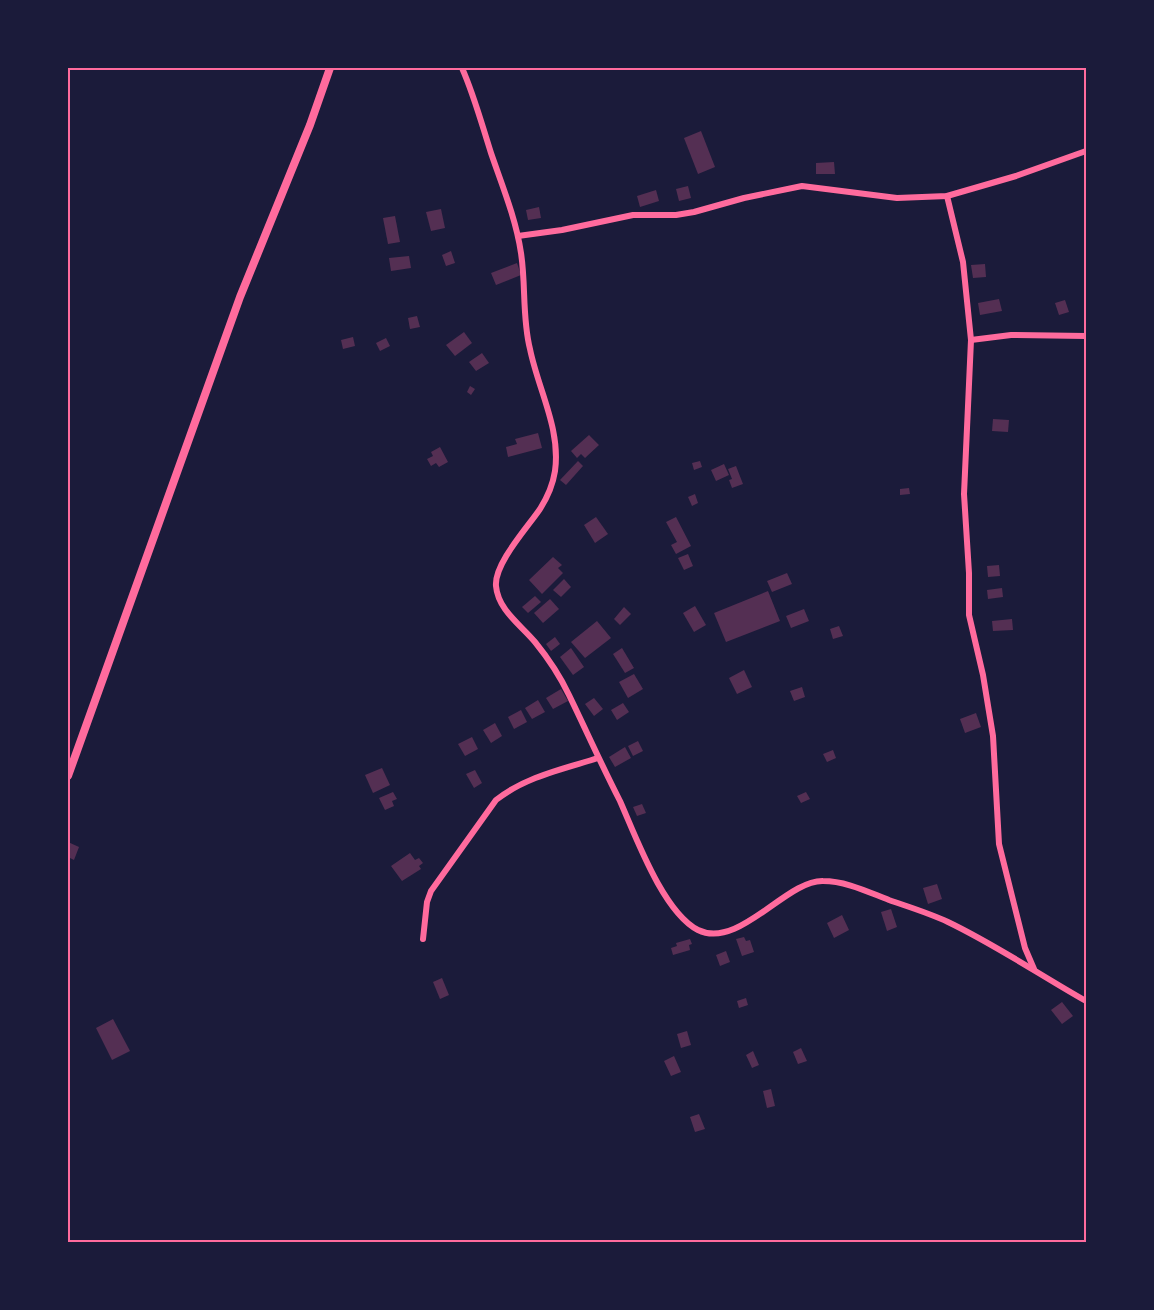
<svg xmlns="http://www.w3.org/2000/svg" width="1154" height="1310" viewBox="0 0 1154 1310" font-family="'Roboto Serif',serif">
	<rect width="100%" height="100%" fill="#1b1b3a"/>
	<!-- building -->
	<g fill="#542f53">
		<polygon points="701,131 715,167 698,174 684,138"/>
		<polygon points="834,162 835,174 816,174 816,163"/>
		<polygon points="688,186 691,198 679,201 676,189"/>
		<polygon points="656,190 659,201 640,207 637,196"/>
		<polygon points="539,207 541,218 528,220 526,210"/>
		<polygon points="441,209 445,228 431,231 426,212"/>
		<polygon points="395,216 400,242 388,244 383,218"/>
		<polygon points="451,251 455,263 446,266 442,255"/>
		<polygon points="409,256 411,268 391,271 389,258"/>
		<polygon points="517,263 521,275 496,285 491,273"/>
		<polygon points="985,264 986,277 973,278 971,265"/>
		<polygon points="999,299 1002,311 980,315 978,303"/>
		<polygon points="1065,300 1069,312 1059,315 1055,303"/>
		<polygon points="417,316 420,327 410,329 408,318"/>
		<polygon points="464,332 472,343 455,356 446,345"/>
		<polygon points="353,337 355,346 343,349 341,340"/>
		<polygon points="386,338 390,346 380,351 376,343"/>
		<polygon points="482,353 489,363 476,371 469,362"/>
		<polygon points="470,386 475,389 471,395 467,392"/>
		<polygon points="993,419 1009,420 1008,432 992,431"/>
		<polygon points="538,433 542,448 508,457 506,447 517,444 515,439"/>
		<polygon points="589,435 599,445 585,458 581,454 577,458 571,451"/>
		<polygon points="440,447 448,462 439,467 436,463 431,466 427,459 433,456 431,452"/>
		<polygon points="578,461 583,466 566,485 560,480"/>
		<polygon points="700,461 702,467 694,470 692,463"/>
		<polygon points="724,464 729,475 716,481 711,470"/>
		<polygon points="736,466 743,484 732,488 729,480 732,479 728,469"/>
		<polygon points="909,488 910,494 900,495 900,489"/>
		<polygon points="695,494 698,503 692,506 688,497"/>
		<polygon points="596,517 608,534 595,543 584,525"/>
		<polygon points="676,517 691,546 676,554 671,545 677,542 666,522"/>
		<polygon points="688,554 693,566 684,570 678,558"/>
		<polygon points="553,557 562,565 558,568 563,573 542,594 529,580"/>
		<polygon points="999,565 1000,576 988,577 987,566"/>
		<polygon points="787,573 792,584 772,592 767,581"/>
		<polygon points="564,579 571,587 561,597 553,590"/>
		<polygon points="1002,588 1003,597 988,599 987,590"/>
		<polygon points="768,591 780,621 726,642 714,613"/>
		<polygon points="535,596 541,602 528,613 522,607"/>
		<polygon points="550,599 559,609 543,623 534,613"/>
		<polygon points="695,606 706,625 694,632 683,613"/>
		<polygon points="624,607 631,614 620,625 614,619"/>
		<polygon points="804,609 809,621 791,628 786,616"/>
		<polygon points="1012,619 1013,630 993,631 992,621"/>
		<polygon points="597,621 611,638 585,658 571,642"/>
		<polygon points="839,626 843,636 833,639 830,629"/>
		<polygon points="555,637 560,644 551,651 546,644"/>
		<polygon points="571,648 584,667 573,675 560,657"/>
		<polygon points="622,648 634,668 625,673 613,654"/>
		<polygon points="744,670 752,687 737,694 729,678"/>
		<polygon points="634,674 643,689 628,698 619,682"/>
		<polygon points="802,687 805,697 794,701 790,691"/>
		<polygon points="561,689 568,701 553,709 546,698"/>
		<polygon points="594,698 603,709 594,716 585,704"/>
		<polygon points="538,700 545,712 532,719 525,708"/>
		<polygon points="623,703 629,712 617,720 611,710"/>
		<polygon points="521,710 527,722 514,729 508,717"/>
		<polygon points="976,713 981,727 965,733 960,719"/>
		<polygon points="495,723 502,736 491,743 483,730"/>
		<polygon points="472,737 478,749 465,756 458,744"/>
		<polygon points="638,741 643,751 633,756 628,746"/>
		<polygon points="625,747 631,758 615,767 609,757"/>
		<polygon points="833,750 836,758 827,762 823,754"/>
		<polygon points="382,768 390,785 373,793 365,775"/>
		<polygon points="475,770 482,783 474,788 466,774"/>
		<polygon points="393,792 397,799 392,801 394,806 385,810 379,798"/>
		<polygon points="806,792 810,799 801,803 797,796"/>
		<polygon points="642,804 646,813 637,816 633,807"/>
		<polygon points="68,842 79,847 74,860 68,857"/>
		<polygon points="410,853 415,860 419,858 423,863 419,866 421,869 402,881 391,866"/>
		<polygon points="937,884 942,899 928,904 923,888"/>
		<polygon points="891,909 897,927 887,931 881,912"/>
		<polygon points="842,915 849,930 834,938 827,923"/>
		<polygon points="744,937 746,941 750,940 754,952 742,956 736,939"/>
		<polygon points="690,939 692,944 689,945 690,950 673,955 671,948 677,946 676,943"/>
		<polygon points="726,951 730,962 720,966 716,955"/>
		<polygon points="442,978 449,995 440,999 433,982"/>
		<polygon points="746,998 748,1005 739,1008 737,1001"/>
		<polygon points="1062,1002 1073,1016 1062,1024 1051,1010"/>
		<polygon points="113,1019 130,1051 112,1060 96,1028"/>
		<polygon points="687,1031 691,1045 681,1048 677,1034"/>
		<polygon points="801,1048 807,1061 798,1064 793,1052"/>
		<polygon points="753,1051 759,1065 752,1068 746,1055"/>
		<polygon points="674,1056 681,1072 671,1076 664,1061"/>
		<polygon points="771,1089 775,1106 767,1108 763,1091"/>
		<polygon points="699,1114 705,1129 695,1132 690,1117"/>
	</g>
	<g fill="none" stroke-linecap="round" stroke-linejoin="round">
		<!-- minor -->
		<g stroke="#ff6b9d" stroke-width="6">
			<path d="M462 68C474 95 482 125 491 153 502 185 516 219 521 253 526 285 522 318 530 349 538 389 561 429 555 471 553 484 547 498 540 509 527 528 494 564 496 586 498 610 521 625 535 642 548 658 560 676 569 695 586 730 602 766 620 801 636 837 663 912 698 930 739 950 786 880 823 881 846 881 868 892 889 900 909 907 929 913 948 922 996 945 1040 975 1086 1001"/>
			<polyline points="947,196 963,262 971,340 964,494 969,573 969,615 983,675 993,736 999,844 1025,948 1034,969"/>
			<polyline points="518,236 562,230 633,215 676,215 694,212 744,198 802,186 897,198 947,196 1016,176 1086,151"/>
			<polyline points="971,340 1011,335 1086,336"/>
			<path d="M423 939 427 902 431 891 496 800C525 777 563 769 598 758"/>
		</g>
		<!-- tertiary -->
		<polyline stroke="#ff6b9d" stroke-width="8" points="68,776 240,297 310,125 330,68"/>
	</g>
	<!-- border -->
	<rect width="1154" height="1310" fill="none" stroke="#1b1b3a" stroke-width="138"/>
	<rect x="69" y="69" width="1016" height="1172" fill="none" stroke="#ff6b9d" stroke-width="2"/>
</svg>
